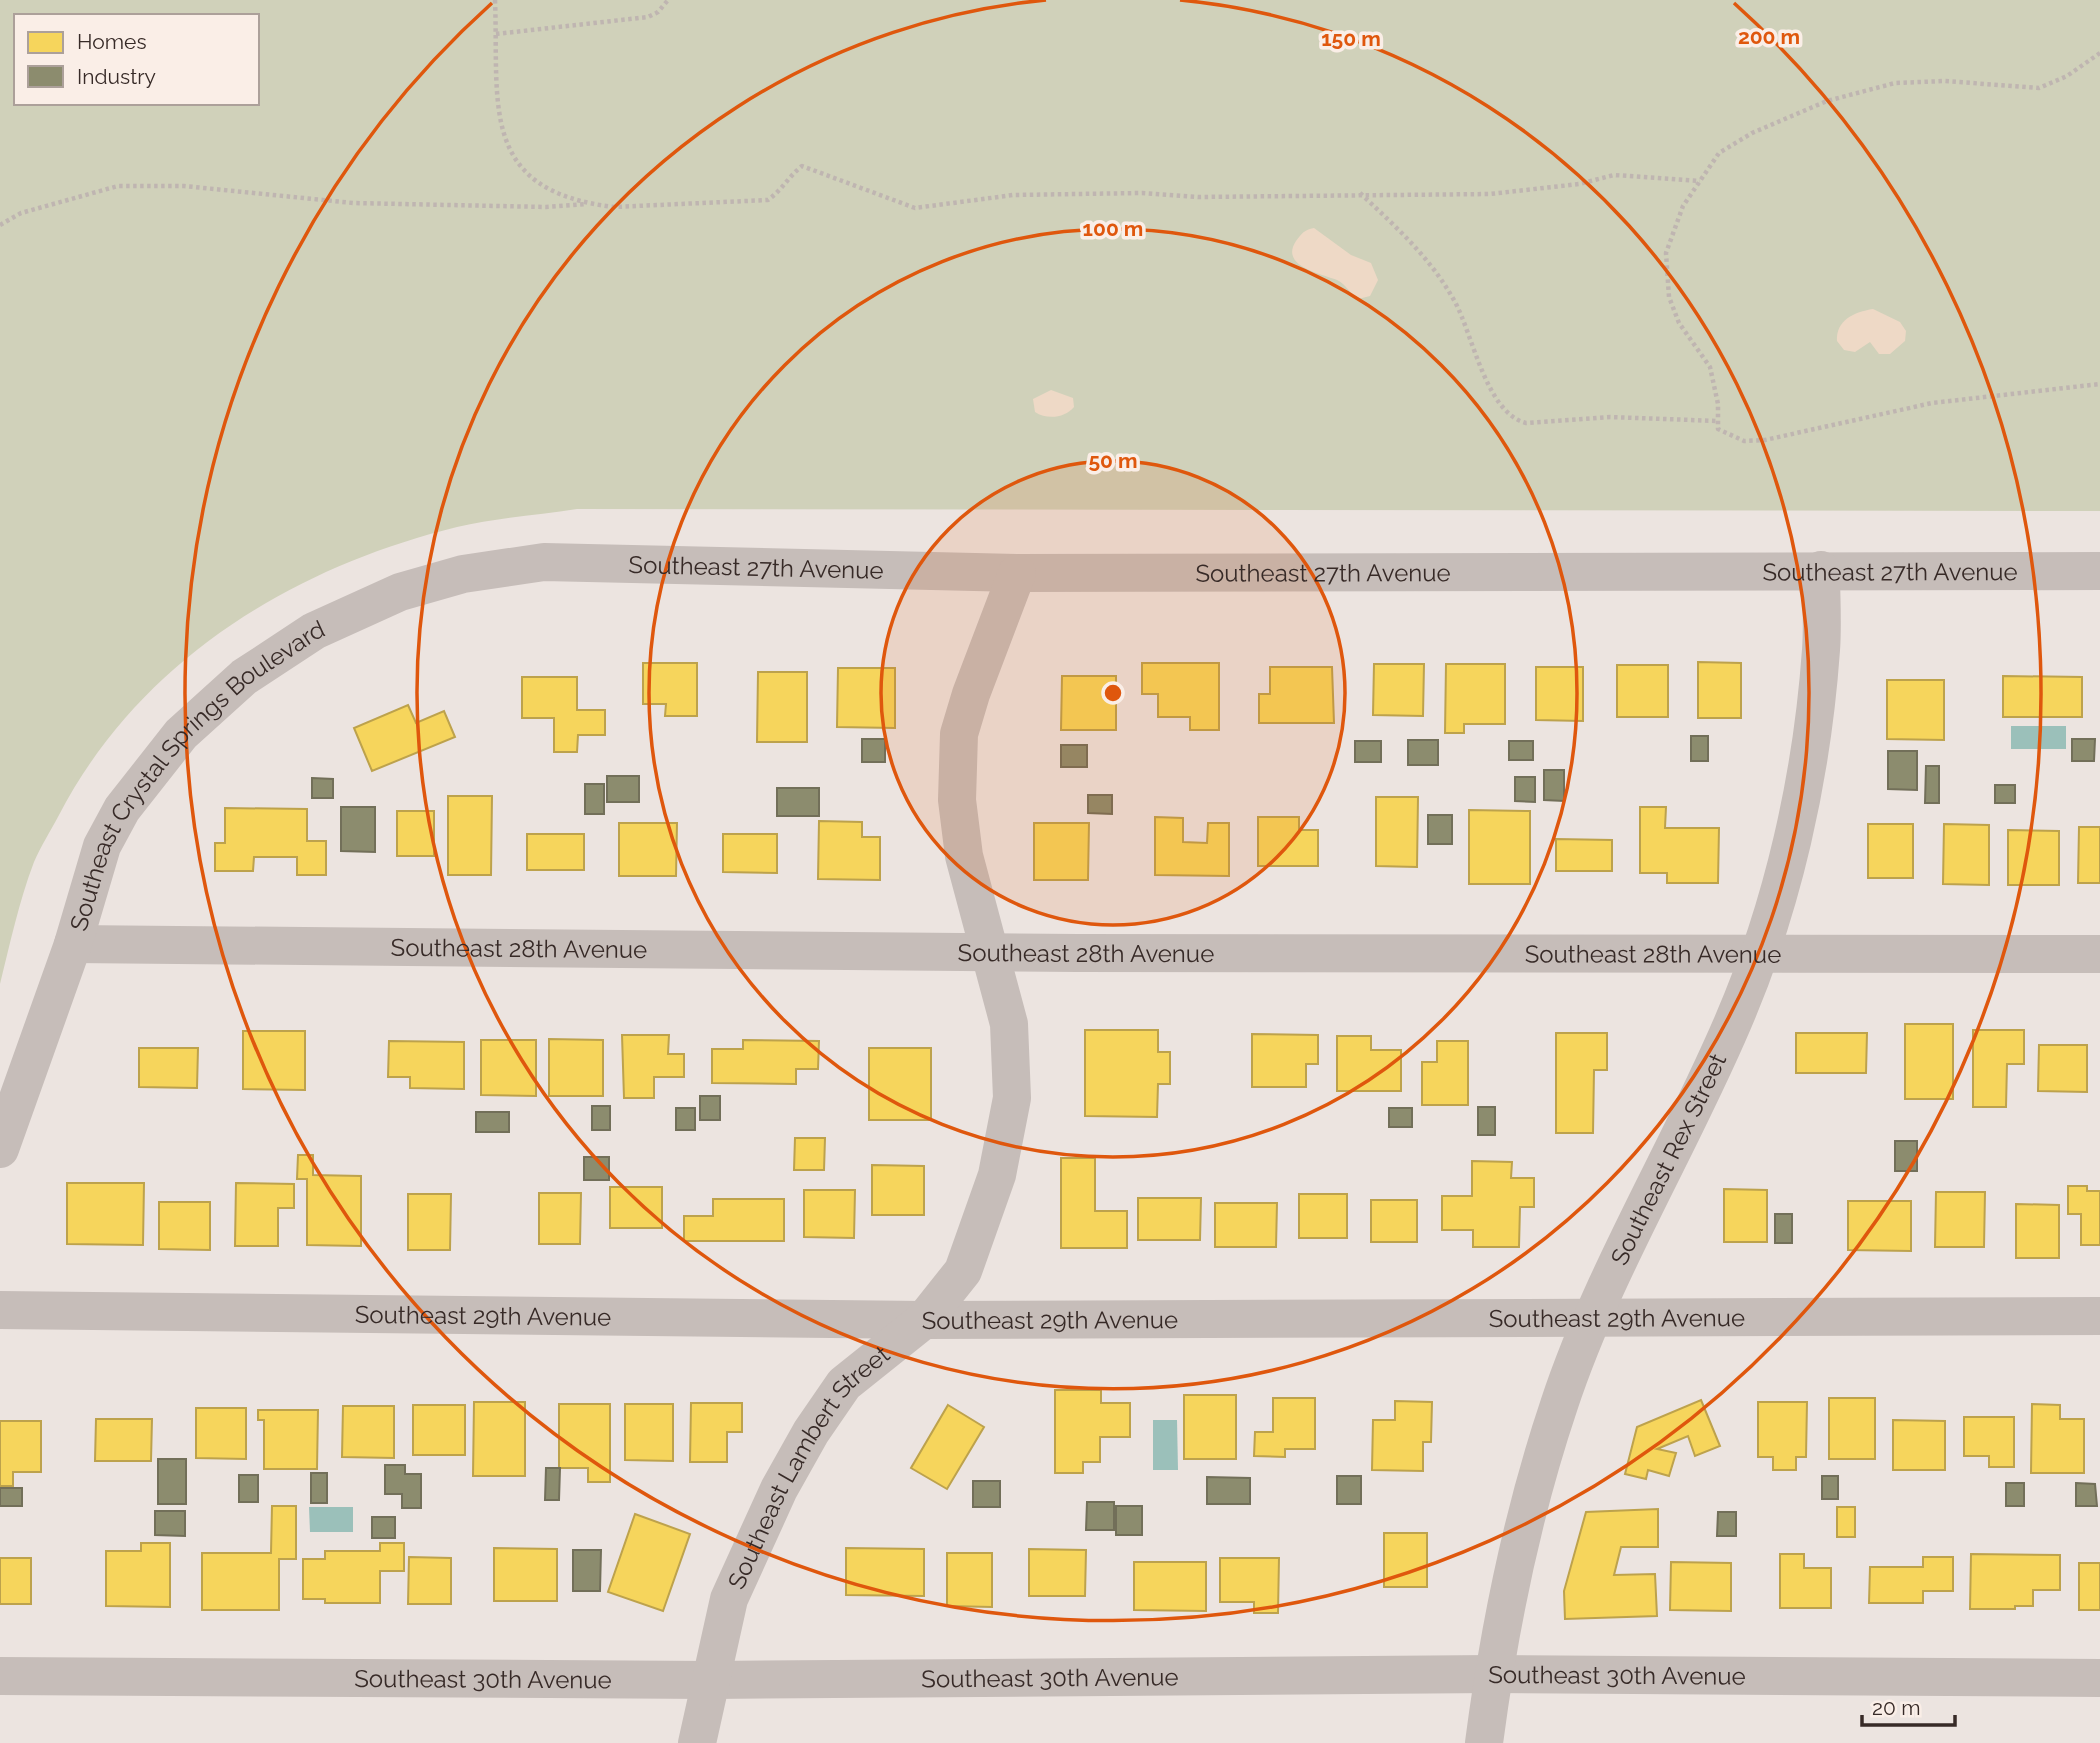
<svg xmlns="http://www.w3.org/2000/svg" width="2100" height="1743" viewBox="0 0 2100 1743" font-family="Raleway,sans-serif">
	<rect width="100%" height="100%" fill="#ece4e0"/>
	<!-- green -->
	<path fill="#d0d1ba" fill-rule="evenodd" d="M0 0H2100V511L577 509C538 515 496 518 457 527 291 568 139 661 59 815 51 830 41 846 34 862 19 901 10 944 0 984ZM16 16H257V103H16Z"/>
	<!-- sand -->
	<g fill="#eed9c6">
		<path d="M1314 228 1351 255 1371 263 1378 280 1370 296 1358 299C1350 294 1346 284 1337 280 1323 274 1279 267 1296 241 1302 233 1304 230 1314 228Z"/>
		<path d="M1873 309 1900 322 1906 331 1905 341 1890 354H1879L1870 342 1855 352 1844 350 1837 341C1836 320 1854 312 1873 309Z"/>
		<path d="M1051 390 1073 398 1074 407C1065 418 1047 420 1035 412L1033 399Z"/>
	</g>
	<!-- water -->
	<g fill="#9bc0ba">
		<rect x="2011" y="726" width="55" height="23"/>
		<polygon points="1153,1420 1177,1420 1178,1470 1153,1470"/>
		<polygon points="309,1507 353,1507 353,1532 310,1532"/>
	</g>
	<!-- homes -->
	<g fill="#f6d55c" stroke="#bda24c" stroke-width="2">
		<polygon points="1698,662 1741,663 1741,718 1698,718"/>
		<polygon points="643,663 697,663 697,716 665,716 666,704 643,704"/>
		<polygon points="1142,663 1219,663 1219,730 1190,730 1190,717 1158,717 1158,694 1142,694"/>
		<polygon points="1374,664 1424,664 1423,716 1373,715"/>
		<polygon points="1446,664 1505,664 1505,724 1464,724 1464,733 1445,733"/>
		<rect x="1617" y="665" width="51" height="52"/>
		<polygon points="1270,667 1332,667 1334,723 1259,723 1259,694 1270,694"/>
		<polygon points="1536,667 1583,667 1583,721 1536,720"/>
		<polygon points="838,668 895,668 895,728 837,727"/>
		<polygon points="758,672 807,672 807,742 757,742"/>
		<polygon points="1062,676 1116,676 1116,730 1061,730"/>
		<polygon points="2003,676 2082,677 2082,717 2003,717"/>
		<polygon points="522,677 577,677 577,710 605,710 605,735 578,735 577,752 554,752 554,718 522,718"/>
		<polygon points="1887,680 1944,680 1944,740 1887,739"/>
		<polygon points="408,705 416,723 444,711 455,737 372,771 354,728"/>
		<polygon points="448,796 492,796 491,875 448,875"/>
		<polygon points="1376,797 1418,797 1417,867 1376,866"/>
		<polygon points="1640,807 1666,807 1665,828 1719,828 1718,883 1667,883 1667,873 1640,873"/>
		<polygon points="225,808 307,809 307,841 326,841 326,875 297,875 297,857 254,857 253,871 215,871 215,843 225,843"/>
		<polygon points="1469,810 1530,811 1530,884 1469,884"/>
		<rect x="397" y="811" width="37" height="45"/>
		<polygon points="1155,817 1183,818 1183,842 1207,843 1208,823 1229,823 1229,876 1155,875"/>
		<polygon points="1258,817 1299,817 1299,830 1318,830 1318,866 1258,866"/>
		<polygon points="819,821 862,822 862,837 880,837 880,880 818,879"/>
		<polygon points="619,823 677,823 676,876 619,876"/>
		<polygon points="1034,823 1089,823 1088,880 1034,880"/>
		<rect x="1868" y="824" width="45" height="54"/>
		<polygon points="1944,824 1989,825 1989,885 1943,884"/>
		<polygon points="2079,827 2100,827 2100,883 2078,883"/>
		<polygon points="2008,830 2059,831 2059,885 2008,885"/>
		<rect x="527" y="834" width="57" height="36"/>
		<polygon points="723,834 777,834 777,873 723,872"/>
		<polygon points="1556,839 1612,840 1612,871 1556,871"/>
		<rect x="1905" y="1024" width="48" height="75"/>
		<polygon points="1085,1030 1158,1030 1158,1052 1170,1052 1170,1084 1158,1084 1157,1117 1085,1116"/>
		<polygon points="1973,1030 2024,1030 2024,1064 2007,1064 2006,1107 1973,1107"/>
		<polygon points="243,1031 305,1031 305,1090 243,1089"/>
		<polygon points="1556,1033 1607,1033 1607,1070 1594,1070 1593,1133 1556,1133"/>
		<polygon points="1796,1033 1867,1033 1866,1073 1796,1073"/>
		<polygon points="1252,1034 1318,1035 1318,1064 1306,1064 1306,1087 1252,1087"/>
		<polygon points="622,1035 669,1035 668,1054 684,1054 684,1077 654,1077 654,1098 624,1098"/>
		<polygon points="1337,1036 1371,1036 1371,1050 1401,1050 1401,1091 1337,1091"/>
		<polygon points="549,1039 603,1040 603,1096 549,1096"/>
		<polygon points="481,1040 536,1040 536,1096 481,1095"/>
		<polygon points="743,1040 819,1041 818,1069 796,1069 796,1084 712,1083 712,1049 743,1049"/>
		<polygon points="389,1041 464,1042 464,1089 410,1088 410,1077 388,1077"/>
		<polygon points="1437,1041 1468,1041 1468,1105 1422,1105 1422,1062 1437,1062"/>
		<polygon points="2039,1045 2087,1045 2087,1092 2038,1091"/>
		<polygon points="139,1048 198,1048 197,1088 139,1087"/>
		<rect x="869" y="1048" width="62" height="72"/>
		<polygon points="795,1138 825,1138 824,1170 794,1170"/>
		<polygon points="298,1155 313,1155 313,1175 361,1176 361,1246 307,1245 307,1179 297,1179"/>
		<polygon points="1061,1158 1095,1158 1095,1211 1127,1211 1127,1248 1061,1248"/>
		<polygon points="1472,1161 1512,1162 1511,1178 1534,1178 1534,1207 1520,1207 1519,1247 1473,1247 1473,1230 1442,1230 1442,1196 1472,1196"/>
		<polygon points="872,1165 924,1166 924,1215 872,1215"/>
		<polygon points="67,1183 144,1183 143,1245 67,1244"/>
		<polygon points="236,1183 294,1184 294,1208 278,1208 278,1246 235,1246"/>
		<polygon points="2068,1186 2087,1186 2087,1191 2100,1191 2100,1245 2081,1245 2081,1214 2068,1214"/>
		<rect x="610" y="1187" width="52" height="41"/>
		<polygon points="1724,1189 1767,1190 1767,1242 1724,1242"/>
		<polygon points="804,1190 855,1190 854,1238 804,1237"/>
		<polygon points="1936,1192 1985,1192 1984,1247 1935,1247"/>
		<polygon points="539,1193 581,1193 580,1244 539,1244"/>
		<polygon points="408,1194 451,1194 450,1250 408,1250"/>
		<rect x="1299" y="1194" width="48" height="44"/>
		<polygon points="1138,1198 1201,1198 1200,1240 1138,1240"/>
		<polygon points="713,1199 784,1199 784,1241 684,1241 684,1216 713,1216"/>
		<rect x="1371" y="1200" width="46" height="42"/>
		<polygon points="1848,1201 1911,1201 1911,1251 1848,1250"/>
		<polygon points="159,1202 210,1202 210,1250 159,1249"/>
		<polygon points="1215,1203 1277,1203 1276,1247 1215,1247"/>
		<polygon points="2016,1204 2059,1205 2059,1258 2016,1258"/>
		<polygon points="1055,1390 1101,1390 1101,1403 1130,1403 1130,1437 1100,1437 1100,1462 1083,1462 1083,1473 1055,1473"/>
		<rect x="1184" y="1395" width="52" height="64"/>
		<polygon points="1273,1398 1315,1398 1315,1449 1285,1449 1285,1457 1254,1456 1255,1432 1273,1432"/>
		<rect x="1829" y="1398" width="46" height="61"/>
		<polygon points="1701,1400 1720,1446 1695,1456 1688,1436 1657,1449 1676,1453 1669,1476 1648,1470 1646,1479 1625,1474 1637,1427"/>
		<polygon points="1395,1401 1432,1402 1431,1442 1423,1442 1423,1471 1372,1470 1373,1420 1395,1420"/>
		<polygon points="474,1402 525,1402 525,1476 473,1476"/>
		<polygon points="1758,1402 1807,1402 1806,1457 1796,1457 1796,1470 1773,1470 1773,1457 1758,1457"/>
		<polygon points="691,1403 742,1403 742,1432 727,1432 727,1462 690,1462"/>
		<polygon points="559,1404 610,1404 610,1482 588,1482 588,1468 559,1468"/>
		<polygon points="625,1404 673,1404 673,1461 625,1460"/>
		<polygon points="2032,1404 2060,1405 2060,1419 2084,1419 2084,1473 2031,1473"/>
		<rect x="413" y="1405" width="52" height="50"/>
		<polygon points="948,1405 984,1427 947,1489 911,1468"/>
		<polygon points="343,1406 394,1406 394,1458 342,1457"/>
		<polygon points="196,1408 246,1408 246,1459 196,1458"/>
		<polygon points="258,1410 318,1410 317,1469 264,1469 264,1420 258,1420"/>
		<polygon points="1964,1417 2014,1417 2014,1467 1989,1467 1989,1456 1964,1456"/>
		<polygon points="96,1419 152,1419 151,1461 95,1461"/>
		<polygon points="1893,1420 1945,1421 1945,1470 1893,1470"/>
		<polygon points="0,1421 41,1421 41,1472 13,1472 13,1486 0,1486"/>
		<polygon points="272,1506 296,1506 296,1559 279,1559 279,1610 202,1610 202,1553 271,1553"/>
		<rect x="1837" y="1507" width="18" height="30"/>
		<polygon points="1658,1509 1658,1547 1621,1547 1614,1575 1655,1574 1657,1616 1565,1619 1564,1591 1586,1512"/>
		<polygon points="635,1514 690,1534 663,1611 608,1592"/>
		<rect x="1384" y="1533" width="43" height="54"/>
		<polygon points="141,1543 170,1543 170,1607 106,1606 106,1551 141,1551"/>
		<polygon points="380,1543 404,1543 404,1571 380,1571 380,1603 325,1603 325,1599 303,1599 303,1559 325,1559 325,1551 380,1551"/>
		<polygon points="494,1548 557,1549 557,1601 494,1601"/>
		<polygon points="846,1548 924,1549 924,1596 846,1595"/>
		<polygon points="1029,1549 1086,1550 1085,1596 1029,1596"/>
		<polygon points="947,1553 992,1553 992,1607 947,1606"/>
		<polygon points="1780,1554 1804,1554 1804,1568 1831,1568 1831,1608 1780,1608"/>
		<polygon points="1971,1554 2060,1555 2060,1590 2033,1590 2033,1606 2015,1606 2015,1609 1970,1609"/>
		<polygon points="409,1557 451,1558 451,1604 408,1604"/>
		<polygon points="1923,1557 1953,1557 1953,1591 1923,1591 1923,1603 1869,1603 1870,1567 1923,1567"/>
		<rect x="0" y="1558" width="31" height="46"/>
		<polygon points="1220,1558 1279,1558 1278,1613 1254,1613 1254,1602 1220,1602"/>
		<polygon points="1134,1562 1206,1562 1206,1611 1134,1610"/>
		<polygon points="1671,1562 1731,1563 1731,1611 1670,1610"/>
		<rect x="2079" y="1563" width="21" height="47"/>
	</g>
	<!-- industry -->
	<g fill="#8c8c6e" stroke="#726f59" stroke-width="2">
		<rect x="1691" y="736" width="17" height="25"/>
		<rect x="862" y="739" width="23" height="23"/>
		<polygon points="2072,739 2095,739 2094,761 2072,761"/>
		<rect x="1408" y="740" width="30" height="25"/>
		<rect x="1355" y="741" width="26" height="21"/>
		<rect x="1509" y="741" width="24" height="19"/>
		<rect x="1061" y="745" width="26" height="22"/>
		<polygon points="1888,751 1917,751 1917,790 1888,789"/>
		<polygon points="1926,766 1939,766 1939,803 1925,803"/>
		<polygon points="1544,770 1564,770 1564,801 1544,800"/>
		<rect x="607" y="776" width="32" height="26"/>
		<polygon points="1515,777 1535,777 1535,802 1515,801"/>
		<polygon points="312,778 333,779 333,798 312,798"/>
		<rect x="585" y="784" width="19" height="30"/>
		<rect x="1995" y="785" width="20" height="18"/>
		<rect x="777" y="788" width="42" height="28"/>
		<polygon points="1088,795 1112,795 1112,814 1088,813"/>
		<polygon points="341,807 375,807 375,852 341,851"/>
		<rect x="1428" y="815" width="24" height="29"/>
		<rect x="700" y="1096" width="20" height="24"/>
		<rect x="592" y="1106" width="18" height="24"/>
		<rect x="1478" y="1107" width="17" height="28"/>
		<rect x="676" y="1108" width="19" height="22"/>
		<rect x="1389" y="1108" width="23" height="19"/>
		<rect x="476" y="1112" width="33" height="20"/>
		<rect x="1895" y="1141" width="22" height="30"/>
		<rect x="584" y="1157" width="25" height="23"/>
		<rect x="1775" y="1214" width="17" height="29"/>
		<rect x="158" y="1459" width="28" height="45"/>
		<polygon points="385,1465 405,1465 405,1474 421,1474 421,1508 402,1508 402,1494 385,1494"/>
		<polygon points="546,1468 560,1468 559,1500 545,1500"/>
		<rect x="311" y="1473" width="16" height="30"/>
		<rect x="239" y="1475" width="19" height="27"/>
		<rect x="1337" y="1476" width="24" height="28"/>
		<rect x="1822" y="1476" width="16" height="23"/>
		<polygon points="1207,1477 1250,1478 1250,1504 1207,1504"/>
		<rect x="973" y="1481" width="27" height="26"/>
		<rect x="2006" y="1483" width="18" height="23"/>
		<polygon points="2076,1483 2095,1484 2097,1506 2076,1506"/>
		<rect x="0" y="1488" width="22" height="18"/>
		<polygon points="1087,1502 1114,1502 1114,1530 1086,1530"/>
		<rect x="1116" y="1506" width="26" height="29"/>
		<polygon points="155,1511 185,1511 185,1536 155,1535"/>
		<polygon points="1718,1512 1736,1512 1736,1536 1717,1536"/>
		<rect x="372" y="1517" width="23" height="21"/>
		<polygon points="573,1550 601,1550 600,1591 573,1591"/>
	</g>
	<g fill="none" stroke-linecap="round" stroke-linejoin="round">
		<!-- path -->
		<g stroke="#bfb5b1" stroke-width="4.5" stroke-dasharray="3.5 3.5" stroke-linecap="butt">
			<path d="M495 0C499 105 478 191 614 207L768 200C783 189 788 177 802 166L915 208 1013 195 1142 193 1198 197 1490 194 1579 184 1614 175 1700 181"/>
			<polyline points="496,34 648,17 658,12 668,0"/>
			<polyline points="2100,53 2067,76 2039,88 1945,81 1895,83 1827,101 1752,133 1719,153 1683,206 1666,253 1669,297 1679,323 1710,367 1718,404 1718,429 1744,441 1765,440 1932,403 2100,384"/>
			<path d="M1360 193C1396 227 1431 258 1455 302 1473 335 1486 413 1526 423L1610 417 1718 421"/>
			<polyline points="0,225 21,213 118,186 184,186 353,203 546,207 586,204"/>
		</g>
		<!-- minor -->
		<g stroke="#c6bdb9" stroke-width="38">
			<path id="s1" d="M73 944 1078 953 2100 954"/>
			<path id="s2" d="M0 1149 73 944 102 846 122 809 181 734 244 677 314 631 400 592 463 574 544 562 1017 573 2100 571"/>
			<path id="s3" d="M0 1310 924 1320 2100 1316"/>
			<path id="s4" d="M0 1676 711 1680 1493 1674 2100 1678"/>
			<path id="s5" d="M697 1743 729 1599 779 1489 811 1432 844 1384 924 1320 963 1271 997 1175 1012 1098 1009 1024 964 856 957 800 959 734 971 694 1017 573"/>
			<path id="s6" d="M1484 1743C1499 1628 1522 1515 1559 1405 1603 1272 1678 1151 1733 1022 1783 906 1812 777 1821 650 1823 624 1821 597 1821 570"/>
		</g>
	</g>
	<!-- distance rings -->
	<circle cx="1113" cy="693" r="232" fill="#df570d" fill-opacity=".12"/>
	<g fill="none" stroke="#df570d" stroke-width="3.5">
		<circle cx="1113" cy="693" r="232"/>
		<circle cx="1113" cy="693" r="464"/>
		<path d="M1180 0A696 696 0 1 1 1046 0"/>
		<path d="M1734 3A928 928 0 1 1 492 3"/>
	</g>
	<g text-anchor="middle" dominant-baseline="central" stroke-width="7" stroke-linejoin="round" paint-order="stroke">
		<!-- street labels -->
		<g font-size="24" fill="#372a27" stroke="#faeee7">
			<text stroke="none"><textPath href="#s2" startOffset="1080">Southeast 27th Avenue</textPath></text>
			<text stroke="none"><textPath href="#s2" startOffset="2214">Southeast 27th Avenue</textPath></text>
			<text stroke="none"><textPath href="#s2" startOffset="1647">Southeast 27th Avenue</textPath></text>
			<text stroke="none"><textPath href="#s2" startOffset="434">Southeast Crystal Springs Boulevard</textPath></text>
			<text stroke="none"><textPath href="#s1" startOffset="446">Southeast 28th Avenue</textPath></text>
			<text stroke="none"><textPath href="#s1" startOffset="1013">Southeast 28th Avenue</textPath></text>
			<text stroke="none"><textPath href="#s1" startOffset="1580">Southeast 28th Avenue</textPath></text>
			<text stroke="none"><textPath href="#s6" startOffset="616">Southeast Rex Street</textPath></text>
			<text stroke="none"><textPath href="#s3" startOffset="483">Southeast 29th Avenue</textPath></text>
			<text stroke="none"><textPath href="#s3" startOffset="1617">Southeast 29th Avenue</textPath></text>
			<text stroke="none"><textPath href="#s3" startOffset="1050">Southeast 29th Avenue</textPath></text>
			<text stroke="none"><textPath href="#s5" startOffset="303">Southeast Lambert Street</textPath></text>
			<text stroke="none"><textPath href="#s4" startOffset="1617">Southeast 30th Avenue</textPath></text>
			<text stroke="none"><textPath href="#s4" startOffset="1050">Southeast 30th Avenue</textPath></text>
			<text stroke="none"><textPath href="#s4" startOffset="483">Southeast 30th Avenue</textPath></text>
		</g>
	</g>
	<circle cx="1113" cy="693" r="10" fill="#df570d" stroke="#faeee7" stroke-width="3.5"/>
	<g font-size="21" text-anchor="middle" font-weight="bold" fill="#df570d" stroke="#faeee7" stroke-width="7" stroke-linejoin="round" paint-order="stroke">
		<text x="1769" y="44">200 m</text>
		<text x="1351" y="46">150 m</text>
		<text x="1113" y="236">100 m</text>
		<text x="1113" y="468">50 m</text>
	</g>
	<!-- legend -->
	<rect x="14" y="14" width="245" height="91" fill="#faeee7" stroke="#aca09a" stroke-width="2"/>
	<rect x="28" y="32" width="35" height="21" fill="#f6d55c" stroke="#aca09a" stroke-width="2"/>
	<text x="77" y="49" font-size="21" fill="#372a27">Homes</text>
	<rect x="28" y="66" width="35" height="21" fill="#8c8c6e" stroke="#aca09a" stroke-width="2"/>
	<text x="77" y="84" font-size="21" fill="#372a27">Industry</text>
	<!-- scale -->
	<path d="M1862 1715v10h93v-10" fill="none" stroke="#372a27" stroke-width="3.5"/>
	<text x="1872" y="1715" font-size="21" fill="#372a27" stroke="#faeee7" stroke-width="5" paint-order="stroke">20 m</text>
</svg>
